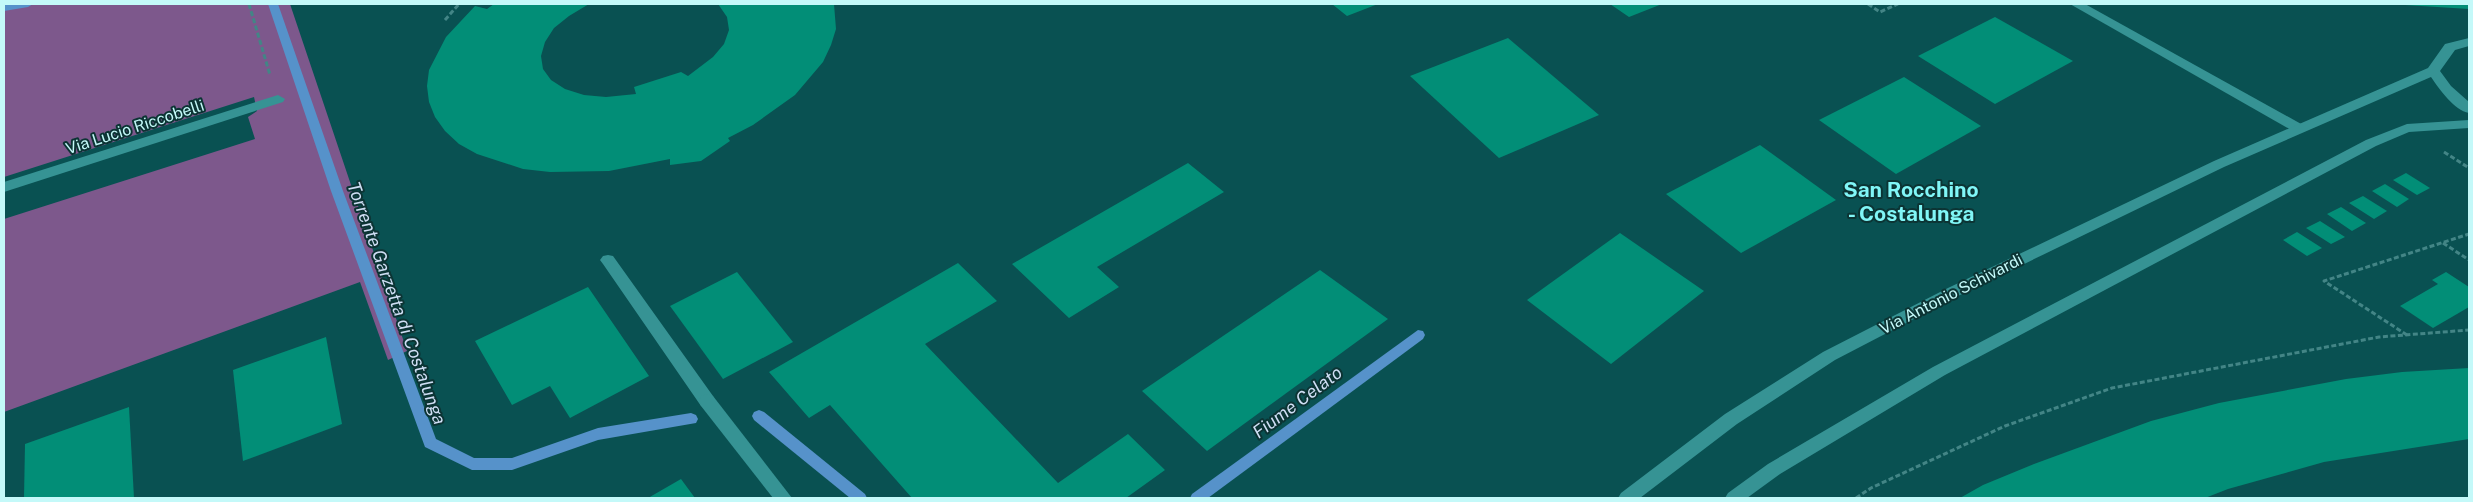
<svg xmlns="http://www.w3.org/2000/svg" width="2473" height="502" viewBox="0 0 2473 502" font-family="'Public Sans',sans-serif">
	<rect width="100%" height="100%" fill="#095152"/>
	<!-- green -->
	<polygon fill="#7d588c" points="4,4 290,4 407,351 388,360 360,282 4,412 4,219 255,139 248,117 257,111 254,97 4,177"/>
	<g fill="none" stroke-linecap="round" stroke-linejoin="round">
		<!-- stream -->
		<g fill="#5692ca" fill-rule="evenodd">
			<polygon points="11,4 33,4 28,7 4,11 4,5"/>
			<polygon points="268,4 278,4 343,191 436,439 474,458 512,458 598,428 691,413 696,415 698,419 696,423 598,440 512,470 472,470 425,447 331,191"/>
			<polygon points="1418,330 1423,331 1425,335 1423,339 1208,498 1190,498 1192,494"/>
			<polygon points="759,410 764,412 865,494 867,498 850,498 754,420 752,416 754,412"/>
		</g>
	</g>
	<!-- building -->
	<g fill="#028e77">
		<polygon points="494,4 589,4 569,16 554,28 545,42 541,56 543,69 551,80 565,89 584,95 606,97 636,94 634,87 681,72 688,76 713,57 724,44 729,30 727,17 718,4 834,4 836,29 831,45 823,62 795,95 753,125 728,138 730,141 701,161 670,165 670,159 609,171 550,172 523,169 477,154 459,144 445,131 435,117 429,102 427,86 429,70 446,37 475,6 487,9"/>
		<polygon points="1332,4 1378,4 1347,16"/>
		<polygon points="1610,4 1662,4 1629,17"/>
		<polygon points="2405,4 2469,4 2469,9 2405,5"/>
		<polygon points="1995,17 2073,61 1995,104 1918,56"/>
		<polygon points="1508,38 1599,115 1499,158 1410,76"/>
		<polygon points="1904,77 1981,126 1896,174 1819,120"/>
		<polygon points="1760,145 1836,200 1741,253 1666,194"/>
		<polygon points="1188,163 1224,192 1097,267 1119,287 1069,318 1012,264"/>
		<polygon points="2406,173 2430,188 2417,195 2393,180"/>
		<polygon points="2385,184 2409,199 2397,207 2372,191"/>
		<polygon points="2363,196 2387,211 2374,219 2349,203"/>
		<polygon points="2341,207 2366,223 2352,231 2327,214"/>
		<polygon points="2320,221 2345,237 2331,244 2306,228"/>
		<polygon points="2297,232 2322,248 2307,256 2283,240"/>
		<polygon points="1620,233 1704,291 1611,364 1527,300"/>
		<polygon points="958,263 997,301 925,344 1058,483 1128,434 1165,470 1126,498 912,498 830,405 809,418 769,372"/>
		<polygon points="1320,270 1388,319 1207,451 1142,391"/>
		<polygon points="737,272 793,342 723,379 670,306"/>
		<polygon points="2446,272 2469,287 2469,307 2433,328 2400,306 2438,284 2432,280"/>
		<polygon points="588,287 649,376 570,418 550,386 512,405 475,341"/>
		<polygon points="326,337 342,424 243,461 233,370"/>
		<polygon points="2469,368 2469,439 2324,462 2228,489 2205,498 1960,498 1983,485 2034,464 2151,421 2219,403 2346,379 2402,372"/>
		<polygon points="129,407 134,498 24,498 25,444"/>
		<polygon points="681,479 695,498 648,498"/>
	</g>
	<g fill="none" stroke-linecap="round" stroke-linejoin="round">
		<!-- path -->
		<g stroke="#438586" stroke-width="3" stroke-dasharray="5 2.5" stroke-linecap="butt">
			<polyline points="249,4 270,75"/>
			<polyline points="1868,4 1880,12 1898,4"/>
			<polyline points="445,20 459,4"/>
			<polyline points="2444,152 2469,168"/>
			<polyline points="2443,243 2469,260"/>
			<polyline points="2407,335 2324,281 2469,234"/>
			<polyline points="1856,498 1871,488 2005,426 2112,388 2379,337 2469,330"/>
		</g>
		<!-- lane -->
		<polygon fill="#369394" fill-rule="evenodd" points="608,255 613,256 713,396 715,401 713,406 707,408 701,406 603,264 600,260 603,256"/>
		<!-- street -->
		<g fill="#369394" fill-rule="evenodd">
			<polygon points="2070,4 2085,4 2303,125 2305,128 2303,131 2293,131"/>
			<polygon points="278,95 285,99 283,102 4,192 4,182"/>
			<polygon points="707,394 713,396 792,498 773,498 701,406 699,401 701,396"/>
		</g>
		<!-- secondary -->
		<g fill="#369394" fill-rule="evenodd">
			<path d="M2469 38V46L2455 50 2440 71 2451 86 2469 102V113C2454 110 2440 90 2431 77L2224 167 1958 296 1835 360 1737 424 1640 498H1618L1621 493 1725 414 1823 352 1948 288 2214 161 2428 68 2445 44Z"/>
			<polygon points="2469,120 2469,128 2409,132 2376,146 1945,375 1780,474 1747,498 1725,498 1728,493 1768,464 1933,367 2366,140 2407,124"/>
		</g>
	</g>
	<g text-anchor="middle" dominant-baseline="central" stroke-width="4" stroke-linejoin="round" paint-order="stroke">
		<!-- street labels -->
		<g font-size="16" fill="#c4f9f9" stroke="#0c3434">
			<text transform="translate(135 127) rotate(-18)">Via Lucio Riccobelli</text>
			<text transform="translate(1951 294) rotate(-27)">Via Antonio Schivardi</text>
		</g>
		<!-- water labels -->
		<g font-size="18" font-style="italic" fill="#cfdef4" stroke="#0c3434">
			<text transform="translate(397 303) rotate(70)">Torrente Garzetta di Costalunga</text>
			<text transform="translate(1297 402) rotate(-37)">Fiume Celato</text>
		</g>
		<!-- district labels -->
		<g font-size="21" font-weight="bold" fill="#80f6f7" stroke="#0c3434">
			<text x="1911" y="189">San Rocchino<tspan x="1911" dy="24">- Costalunga</tspan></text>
		</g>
	</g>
	<!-- border -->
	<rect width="2473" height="502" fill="none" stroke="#c4f9f9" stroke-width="10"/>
</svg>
